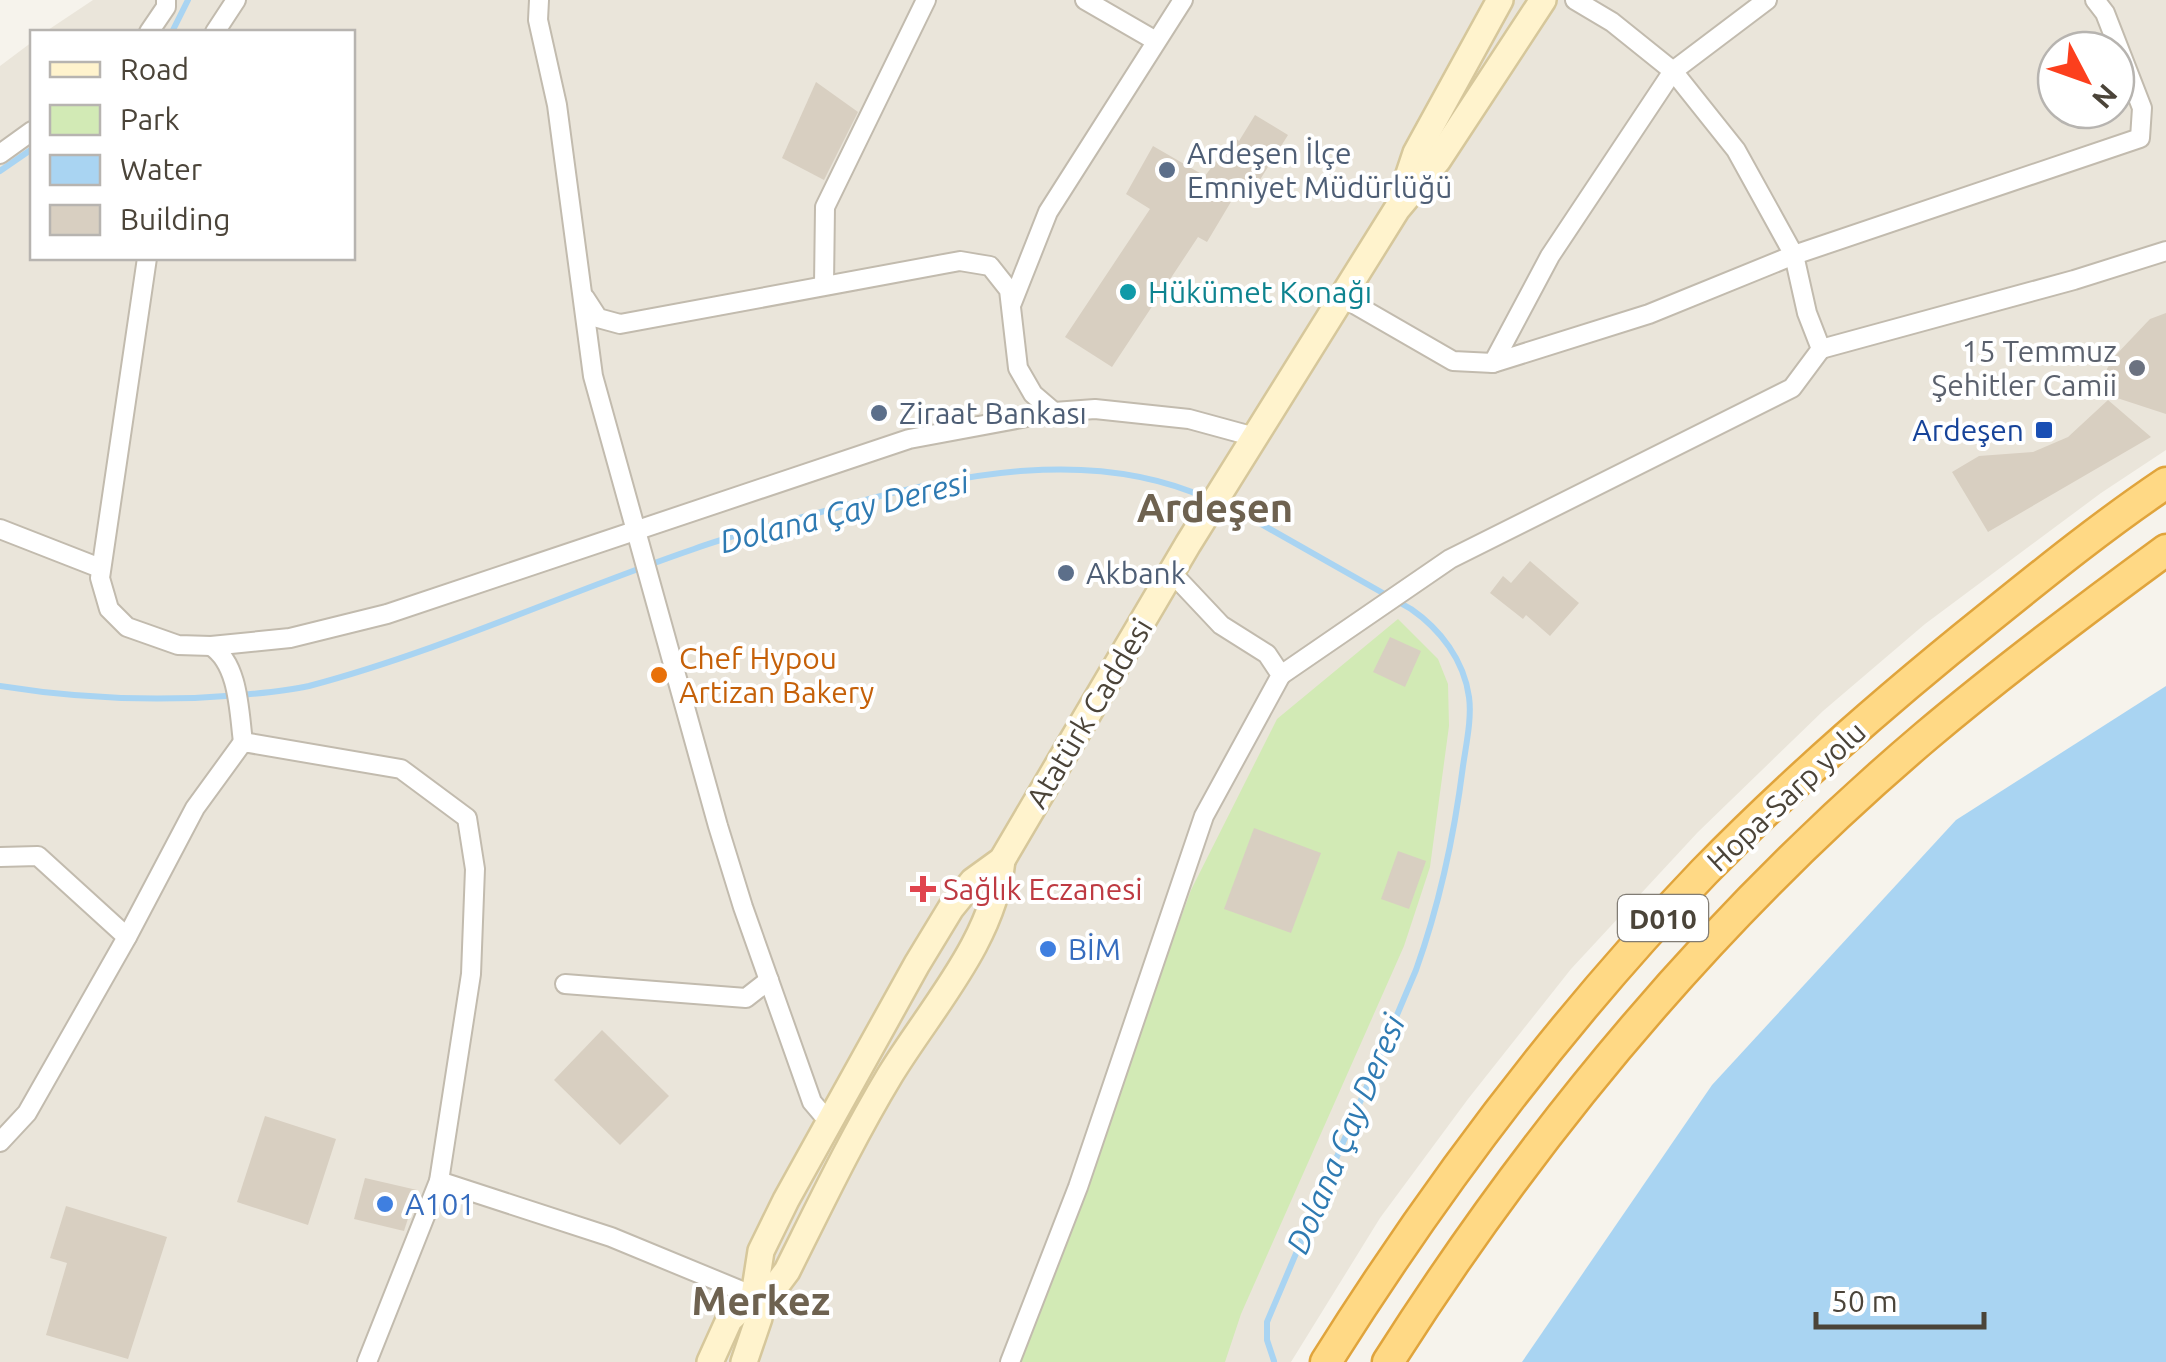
<svg xmlns="http://www.w3.org/2000/svg" width="2166" height="1362" viewBox="0 0 2166 1362" font-family="Ubuntu,sans-serif">
	<rect width="100%" height="100%" fill="#f6f3ec"/>
	<!-- residential -->
	<path fill="#eae5da" fill-rule="evenodd" d="M93 0H2166V450L2101 493 1925 624 1823 711 1698 832 1571 969 1468 1099 1380 1218 1291 1362H0V66L32 42V258H352V32H45ZM2056 50H2116V110H2056Z"/>
	<!-- green -->
	<polygon fill="#d2eab5" points="1398,619 1438,659 1448,684 1449,726 1430,867 1404,946 1241,1314 1225,1362 1019,1362 1191,890 1277,719"/>
	<!-- water -->
	<polygon fill="#a9d4f2" points="2166,686 2166,1362 1522,1362 1712,1085 1956,820"/>
	<g fill="none" stroke-linecap="round" stroke-linejoin="round">
		<!-- stream -->
		<g stroke="#a9d4f2" stroke-width="6">
			<polyline points="172,32 188,0"/>
			<polyline points="0,171 32,149"/>
			<path d="M1220 505 1254 520 1411 609C1440 629 1464 660 1469 697 1472 718 1466 745 1463 766 1454 837 1440 903 1416 970L1267 1322V1340L1274 1361"/>
			<path d="M0 686C81 699 160 702 241 695 263 693 287 691 309 686 441 651 565 593 694 549 741 532 790 521 839 507 958 474 1092 446 1209 499"/>
		</g>
	</g>
	<!-- building -->
	<g fill="#d8cfc1">
		<polygon points="816,82 858,112 824,180 782,158"/>
		<polygon points="1255,115 1288,135 1253,191 1241,185 1207,242 1198,237 1112,367 1065,337 1150,209 1126,194 1153,146 1205,176 1234,137 1239,141"/>
		<polygon points="2166,313 2166,414 2114,397 2101,379 2114,357 2150,319"/>
		<polygon points="2108,400 2151,437 1988,532 1952,472 1979,456 2033,452 2068,437"/>
		<polygon points="1530,561 1579,603 1550,636 1526,615 1523,619 1490,593 1503,576 1511,583"/>
		<polygon points="1390,637 1421,651 1405,687 1373,672"/>
		<polygon points="1254,828 1321,853 1291,933 1224,909"/>
		<polygon points="1398,851 1426,861 1409,909 1381,899"/>
		<polygon points="602,1030 669,1096 620,1145 554,1080"/>
		<polygon points="265,1116 336,1139 308,1225 237,1202"/>
		<polygon points="365,1178 417,1190 404,1231 354,1219"/>
		<polygon points="66,1206 167,1237 128,1359 46,1335 67,1263 50,1258"/>
	</g>
	<g fill="none" stroke-linecap="round" stroke-linejoin="round">
		<defs>
			<g id="minor">
				<polyline points="539,0 538,20 557,105 593,376 718,826 743,907 812,1102 823,1115 836,1110"/>
				<polyline points="1085,0 1156,41"/>
				<polyline points="149,32 166,7 166,0"/>
				<polyline points="215,32 236,0"/>
				<polyline points="0,154 32,131"/>
				<polyline points="147,258 100,578 109,609 127,627 178,645 211,646 290,638 387,614 909,439 1054,412 1095,409 1189,419 1255,437"/>
				<polyline points="824,285 825,207 926,0"/>
				<polyline points="1342,297 1453,361 1493,363 1649,314 1794,255 2140,138 2142,108 2105,13 2095,0"/>
				<polyline points="585,298 598,318 620,324 960,261 990,266 1009,290 1018,368 1033,394 1054,412"/>
				<polyline points="1012,303 1048,212 1183,0"/>
				<polyline points="1821,349 2074,280 2166,251"/>
				<polyline points="1493,363 1550,256 1673,71 1767,0"/>
				<polyline points="0,529 100,568"/>
				<path d="M211 646C239 664 239 712 243 742"/>
				<polyline points="1281,675 1450,559 1792,388 1821,349 1807,313 1794,255 1736,150 1673,71 1612,22 1575,0"/>
				<polyline points="0,857 38,856 127,937"/>
				<polyline points="565,984 746,998 769,980"/>
				<polyline points="0,1142 27,1113 127,937 195,808 243,742 401,769 467,818 475,869 471,974 439,1181 367,1362"/>
				<polyline points="439,1181 611,1237 754,1296"/>
				<polyline points="1010,1362 1078,1187 1204,816 1281,675 1267,654 1221,625 1172,573"/>
			</g>
			<g id="secondary">
				<polyline points="1402,195 1416,153 1500,0"/>
				<polyline points="710,1362 729,1320 754,1296 761,1251 786,1200 917,964 951,908 973,881 1002,860 1188,544 1397,209 1438,160 1543,0"/>
				<path d="M744 1362 759 1318 754 1296 775 1287 787 1271C820 1205 852 1138 890 1075 931 1008 994 940 1002 860"/>
			</g>
			<g id="trunk">
				<path d="M1326 1362C1436 1187 1561 1021 1704 872 1794 780 1891 696 1991 616 2048 570 2105 524 2166 483"/>
				<path d="M1388 1362C1536 1129 1715 915 1926 736 2003 671 2084 610 2166 550"/>
			</g>
		</defs>
		<!-- minor casing -->
		<use href="#minor" stroke="#c2bbae" stroke-width="22"/>
		<!-- secondary casing -->
		<use href="#secondary" stroke="#d6c79b" stroke-width="30"/>
		<!-- trunk casing -->
		<use href="#trunk" stroke="#e0a43c" stroke-width="35"/>
		<!-- minor -->
		<use href="#minor" stroke="#fff" stroke-width="18"/>
		<!-- secondary -->
		<use href="#secondary" stroke="#fff3cd" stroke-width="25"/>
		<!-- trunk -->
		<use href="#trunk" stroke="#ffd985" stroke-width="30"/>
	</g>
	<!-- markers -->
	<g fill="#5c6f8a" stroke="#fff" stroke-width="4">
		<circle cx="1167" cy="170" r="10"/>
		<circle cx="879" cy="413" r="10"/>
		<circle cx="1066" cy="573" r="10"/>
	</g>
	<circle fill="#0f9aa8" stroke="#fff" stroke-width="4" cx="1128" cy="292" r="10"/>
	<circle fill="#6b7280" stroke="#fff" stroke-width="4" cx="2137" cy="368" r="10"/>
	<rect fill="#1a4fb4" stroke="#fff" stroke-width="4" x="2034" y="420" width="20" height="20" rx="5"/>
	<circle fill="#e8710a" stroke="#fff" stroke-width="4" cx="659" cy="675" r="10"/>
	<path fill="#e0444e" stroke="#fff" stroke-width="4" d="M918 874h10v10h10v10h-10v10h-10v-10h-10v-10h10z"/>
	<g fill="#3f7fe0" stroke="#fff" stroke-width="4">
		<circle cx="1048" cy="949" r="10"/>
		<circle cx="385" cy="1204" r="10"/>
	</g>
	<g text-anchor="middle" dominant-baseline="central" stroke-width="8" stroke-linejoin="round" paint-order="stroke">
		<!-- shield labels -->
		<rect fill="#fff" stroke="#817c74" stroke-width="2.5" x="1618" y="895" width="90" height="46" rx="8"/>
		<g font-size="28" font-weight="bold" fill="#4b4439">
			<text x="1663" y="918">D010</text>
		</g>
		<!-- service labels -->
		<g font-size="30" fill="#4e5e75" stroke="#fff" text-anchor="start">
			<text x="1187" y="153">Ardeşen İlçe<tspan x="1187" dy="34">Emniyet Müdürlüğü</tspan></text>
			<text x="899" y="413">Ziraat Bankası</text>
			<text x="1086" y="573">Akbank</text>
		</g>
		<!-- culture labels -->
		<g font-size="30" fill="#0d838f" stroke="#fff" text-anchor="start">
			<text x="1148" y="292">Hükümet Konağı</text>
		</g>
		<!-- worship labels -->
		<g font-size="30" fill="#5b616d" stroke="#fff" text-anchor="end">
			<text x="2117" y="351">15 Temmuz<tspan x="2117" dy="34">Şehitler Camii</tspan></text>
		</g>
		<!-- transit labels -->
		<g font-size="30" fill="#164399" stroke="#fff" text-anchor="end">
			<text x="2024" y="430">Ardeşen</text>
		</g>
		<!-- food labels -->
		<g font-size="30" fill="#c56008" stroke="#fff" text-anchor="start">
			<text x="679" y="658">Chef Hypou<tspan x="679" dy="34">Artizan Bakery</tspan></text>
		</g>
		<!-- street labels -->
		<g font-size="30" fill="#4b4439" stroke="#fff">
			<text transform="translate(1089 713) rotate(-59)">Atatürk Caddesi</text>
			<text transform="translate(1786 796) rotate(-43)">Hopa-Sarp yolu</text>
		</g>
		<!-- health labels -->
		<g font-size="30" fill="#be3a42" stroke="#fff" text-anchor="start">
			<text x="943" y="889">Sağlık Eczanesi</text>
		</g>
		<!-- shop labels -->
		<g font-size="30" fill="#366cbe" stroke="#fff" text-anchor="start">
			<text x="1068" y="949">BİM</text>
			<text x="405" y="1204">A101</text>
		</g>
		<!-- water labels -->
		<g font-size="32" font-style="italic" fill="#2e7ab2" stroke="#fff">
			<text transform="translate(844 511) rotate(-14)">Dolana Çay Deresi</text>
			<text transform="translate(1345 1134) rotate(-67)">Dolana Çay Deresi</text>
		</g>
		<!-- district labels -->
		<g font-size="40" font-weight="bold" fill="#6e6250" stroke="#fff">
			<text x="1215" y="507">Ardeşen</text>
			<text x="761" y="1300">Merkez</text>
		</g>
	</g>
	<!-- legend -->
	<rect x="30" y="30" width="325" height="230" fill="#ffffff" stroke="#b7b4b0" stroke-width="2.5"/>
	<rect x="50" y="62" width="50" height="15" fill="#fff3cd" stroke="#b7b4b0" stroke-width="2.5"/>
	<text x="120" y="80" font-size="30" fill="#4b4439">Road</text>
	<rect x="50" y="105" width="50" height="30" fill="#d2eab5" stroke="#b7b4b0" stroke-width="2.5"/>
	<text x="120" y="130" font-size="30" fill="#4b4439">Park</text>
	<rect x="50" y="155" width="50" height="30" fill="#a9d4f2" stroke="#b7b4b0" stroke-width="2.5"/>
	<text x="120" y="180" font-size="30" fill="#4b4439">Water</text>
	<rect x="50" y="205" width="50" height="30" fill="#d8cfc1" stroke="#b7b4b0" stroke-width="2.5"/>
	<text x="120" y="230" font-size="30" fill="#4b4439">Building</text>
	<!-- north arrow -->
	<g transform="translate(2086 80) rotate(131)"><circle r="48" fill="#ffffff" stroke="#b7b4b0" stroke-width="2.5"/>
	<path d="M0-8L18 38L0 25L-18 38Z" fill="#fc3f1d"/>
	<text y="-15" font-size="28" font-weight="bold" text-anchor="middle" fill="#4b4439">N</text>
	</g>
	<!-- scale -->
	<path d="M1816 1312v15h168v-15" fill="none" stroke="#4b4439" stroke-width="5"/>
	<text x="1831" y="1312" font-size="30" fill="#4b4439" stroke="#ffffff" stroke-width="8" paint-order="stroke">50 m</text>
</svg>
